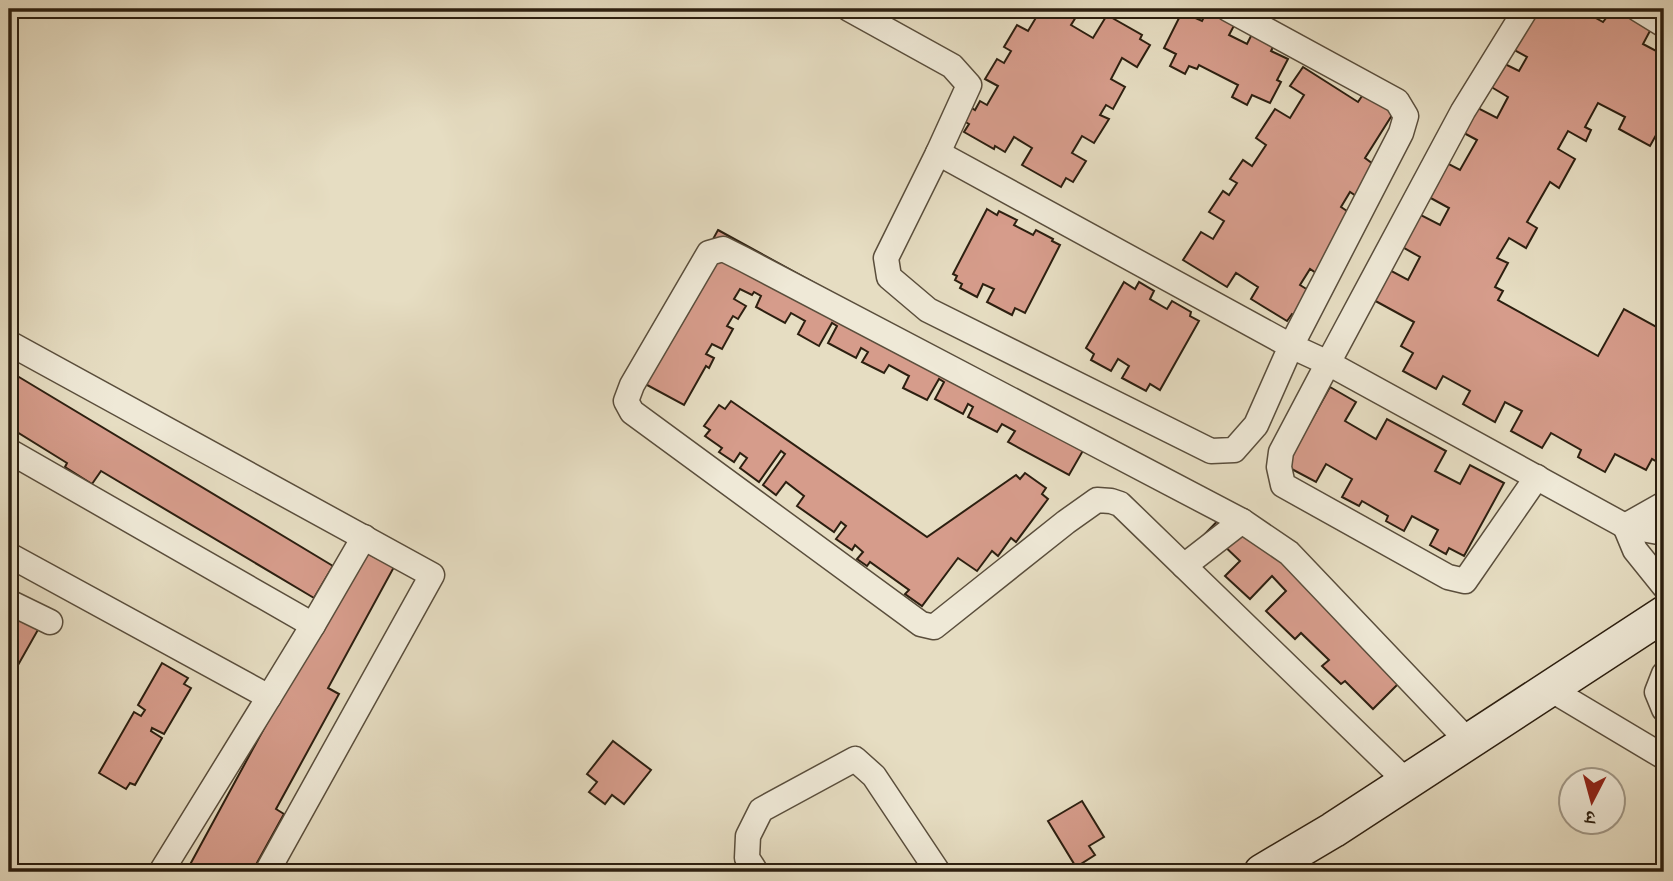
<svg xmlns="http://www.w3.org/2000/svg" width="1673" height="881" viewBox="0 0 1673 881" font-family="'Libre Bodoni','Noto Serif Devanagari',serif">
	<rect width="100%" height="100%" fill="#e6ddc2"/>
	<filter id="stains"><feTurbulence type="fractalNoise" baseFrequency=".00286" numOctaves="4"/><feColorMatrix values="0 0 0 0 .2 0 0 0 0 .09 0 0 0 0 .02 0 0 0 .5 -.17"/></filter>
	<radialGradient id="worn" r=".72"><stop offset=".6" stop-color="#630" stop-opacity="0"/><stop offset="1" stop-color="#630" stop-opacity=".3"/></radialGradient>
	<!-- building -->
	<g fill="#d69c8b" stroke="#2c1f10" stroke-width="2">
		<polygon points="1036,9 1081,9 1071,25 1093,38 1107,15 1142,35 1140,39 1150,45 1137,67 1122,58 1111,79 1125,87 1113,109 1106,105 1100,115 1109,119 1094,143 1082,136 1072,153 1086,161 1073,182 1066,178 1061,187 1022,165 1032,148 1014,137 1005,152 995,146 994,149 964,132 969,124 962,120 970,107 975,110 980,101 987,105 998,86 985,79 997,59 1004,63 1011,51 1004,47 1017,25 1028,31 1040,11"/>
		<polygon points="1208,9 1213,9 1237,20 1229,35 1247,44 1253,32 1275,43 1271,51 1288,59 1277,80 1281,82 1270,103 1252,95 1247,105 1232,97 1238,85 1199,65 1197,69 1189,66 1185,74 1170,66 1176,54 1164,48 1182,12 1202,21"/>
		<polygon points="1530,9 1587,9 1585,12 1603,22 1613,9 1651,29 1643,44 1664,55 1664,131 1660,128 1650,146 1619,129 1625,117 1598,103 1585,127 1591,130 1586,141 1568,131 1558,149 1575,159 1559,188 1550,182 1527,222 1537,228 1526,248 1509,238 1497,258 1508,263 1495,287 1503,291 1498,300 1598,356 1624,309 1664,331 1664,466 1652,459 1646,470 1615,454 1605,472 1578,457 1581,450 1551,433 1542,448 1511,431 1522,411 1505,402 1495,422 1463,404 1470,391 1443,376 1436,389 1403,371 1413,353 1401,346 1414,322 1370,298 1386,268 1408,280 1420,257 1399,245 1417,213 1440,225 1449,208 1427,196 1445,162 1460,170 1477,140 1462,132 1476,107 1497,118 1508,97 1488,85 1501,62 1519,71 1527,57 1509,47"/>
		<polygon points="1303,67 1358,102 1364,93 1394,112 1365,158 1373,164 1362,200 1350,192 1341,207 1356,217 1322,277 1310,269 1300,285 1316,295 1300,319 1292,314 1287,321 1251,299 1258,287 1236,273 1227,287 1183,260 1201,232 1213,239 1224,221 1209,212 1223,191 1229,195 1237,183 1230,179 1243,160 1252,166 1266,145 1256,138 1275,109 1290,118 1304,95 1290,86"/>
		<polygon points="987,209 997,215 999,211 1017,220 1014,225 1033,235 1036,230 1053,239 1052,241 1060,245 1025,313 1015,308 1012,315 987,302 994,289 983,284 977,297 960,288 962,284 955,280 957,276 953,274"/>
		<polygon points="718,230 1092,435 1069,475 1008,442 1015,431 1002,424 997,432 968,417 973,407 968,404 963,414 935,399 944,382 939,379 927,400 903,388 909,376 889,365 884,373 862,362 868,352 861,348 856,358 828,343 837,326 832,323 819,346 798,334 805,321 791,313 785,323 756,307 761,296 754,292 752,295 740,289 734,299 746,306 738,319 733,316 727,326 733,329 722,349 712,344 706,354 714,358 709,368 706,366 684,405 636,379"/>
		<polygon points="1124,282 1135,289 1139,282 1154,291 1150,299 1167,309 1172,301 1191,312 1190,316 1199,321 1160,390 1150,384 1146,391 1122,378 1129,366 1118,359 1111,371 1091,360 1094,354 1086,348"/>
		<polygon points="9,371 333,566 314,598 101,471 92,484 65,467 67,463 9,427 12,418 9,416"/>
		<polygon points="1330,387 1356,402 1345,421 1376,439 1387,419 1446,451 1435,471 1460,484 1470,465 1504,483 1464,556 1449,548 1446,554 1430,545 1438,530 1412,516 1404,531 1386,521 1388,516 1362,501 1359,506 1342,497 1352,479 1326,464 1316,482 1286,466"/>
		<polygon points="731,401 927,537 1016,475 1020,479 1025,473 1046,488 1042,494 1048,499 1016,542 1011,538 998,556 992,551 977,571 958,558 922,606 905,594 909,590 870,562 867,566 857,559 863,552 855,545 852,550 836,539 846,526 841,522 834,532 797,506 804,496 786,482 776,495 763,485 785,454 781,451 759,482 740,468 747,458 740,453 734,462 719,452 722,448 705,436 710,430 704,426 719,405 725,409"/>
		<polygon points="1229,509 1403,679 1373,709 1345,681 1341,684 1322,666 1329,660 1301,633 1295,639 1266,611 1286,591 1272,576 1250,599 1225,576 1240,561 1218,540 1198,541"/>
		<polygon points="361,550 394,567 328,688 339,694 276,809 284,814 252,872 186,872"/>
		<polygon points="9,612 39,628 9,681"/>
		<polygon points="162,663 188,678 184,684 191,688 164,734 152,728 151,731 162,738 135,785 130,783 126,789 99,773 134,712 141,716 145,710 138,705"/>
		<polygon points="613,741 651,770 624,804 612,795 605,804 589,792 597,782 587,774"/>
		<polygon points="1082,801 1104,837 1089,846 1095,855 1076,867 1048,821"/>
	</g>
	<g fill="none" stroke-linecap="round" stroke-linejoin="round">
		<defs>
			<g id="street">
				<polyline points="849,9 952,66 969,85 938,153"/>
				<polyline points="1228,9 1397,101 1406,116 1401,133 1291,346 1328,363 1281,452 1279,467 1283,485 1448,577 1465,581 1537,477"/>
				<polyline points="1526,9 1463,111 1328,363 1625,526 1664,533"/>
				<polyline points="1638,9 1664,25"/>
				<polygon points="938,153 1291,346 1256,425 1234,450 1211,451 928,310 889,277 886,258"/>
				<polyline points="9,343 432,575 267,872"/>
				<polyline points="9,451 313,625 364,537"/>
				<polyline points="1625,526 1635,550 1664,586"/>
				<polyline points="1625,526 1664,504"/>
				<polyline points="9,555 269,697 161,872"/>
				<polyline points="1184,566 1242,521"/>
				<polyline points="9,602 50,622"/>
				<polyline points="1664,674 1657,692 1664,709"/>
				<polyline points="1550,689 1664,757"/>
				<polyline points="269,697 313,625"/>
				<polyline points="1407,782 1120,504 1111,501 1097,500 1066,522 934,627 921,624 632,412 626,401 632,385 709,253 723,249 743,259 1242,521 1289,553 1469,742"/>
				<polyline points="756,872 747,858 748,836 761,810 855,759 874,776 938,872"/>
			</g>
			<polyline id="secondary" points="1262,872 1333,830 1664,614"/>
		</defs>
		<!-- street casing -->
		<use href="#street" stroke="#5a4e3c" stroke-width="27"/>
		<!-- secondary casing -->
		<use href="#secondary" stroke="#2c1f10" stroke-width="38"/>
		<!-- street -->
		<use href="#street" stroke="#efe9d7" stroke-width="24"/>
		<!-- secondary -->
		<use href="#secondary" stroke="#efe9d7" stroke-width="35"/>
	</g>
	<!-- margin -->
	<rect width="1673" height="881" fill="none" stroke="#e6ddc2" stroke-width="35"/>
	<rect x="10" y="10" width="1652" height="860" fill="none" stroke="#2c1f10" stroke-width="3.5"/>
	<rect x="18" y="18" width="1638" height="846" fill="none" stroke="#2c1f10" stroke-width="2"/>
	<!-- north arrow -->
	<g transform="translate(1592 801) rotate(186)"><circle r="33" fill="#efe9d7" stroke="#a19887" stroke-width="2"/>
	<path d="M0-5L12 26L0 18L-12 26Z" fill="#8f2418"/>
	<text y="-10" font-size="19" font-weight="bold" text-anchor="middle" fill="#2c1f10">उ</text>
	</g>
	<rect width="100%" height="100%" filter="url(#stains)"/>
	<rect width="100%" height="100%" fill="url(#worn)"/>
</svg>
